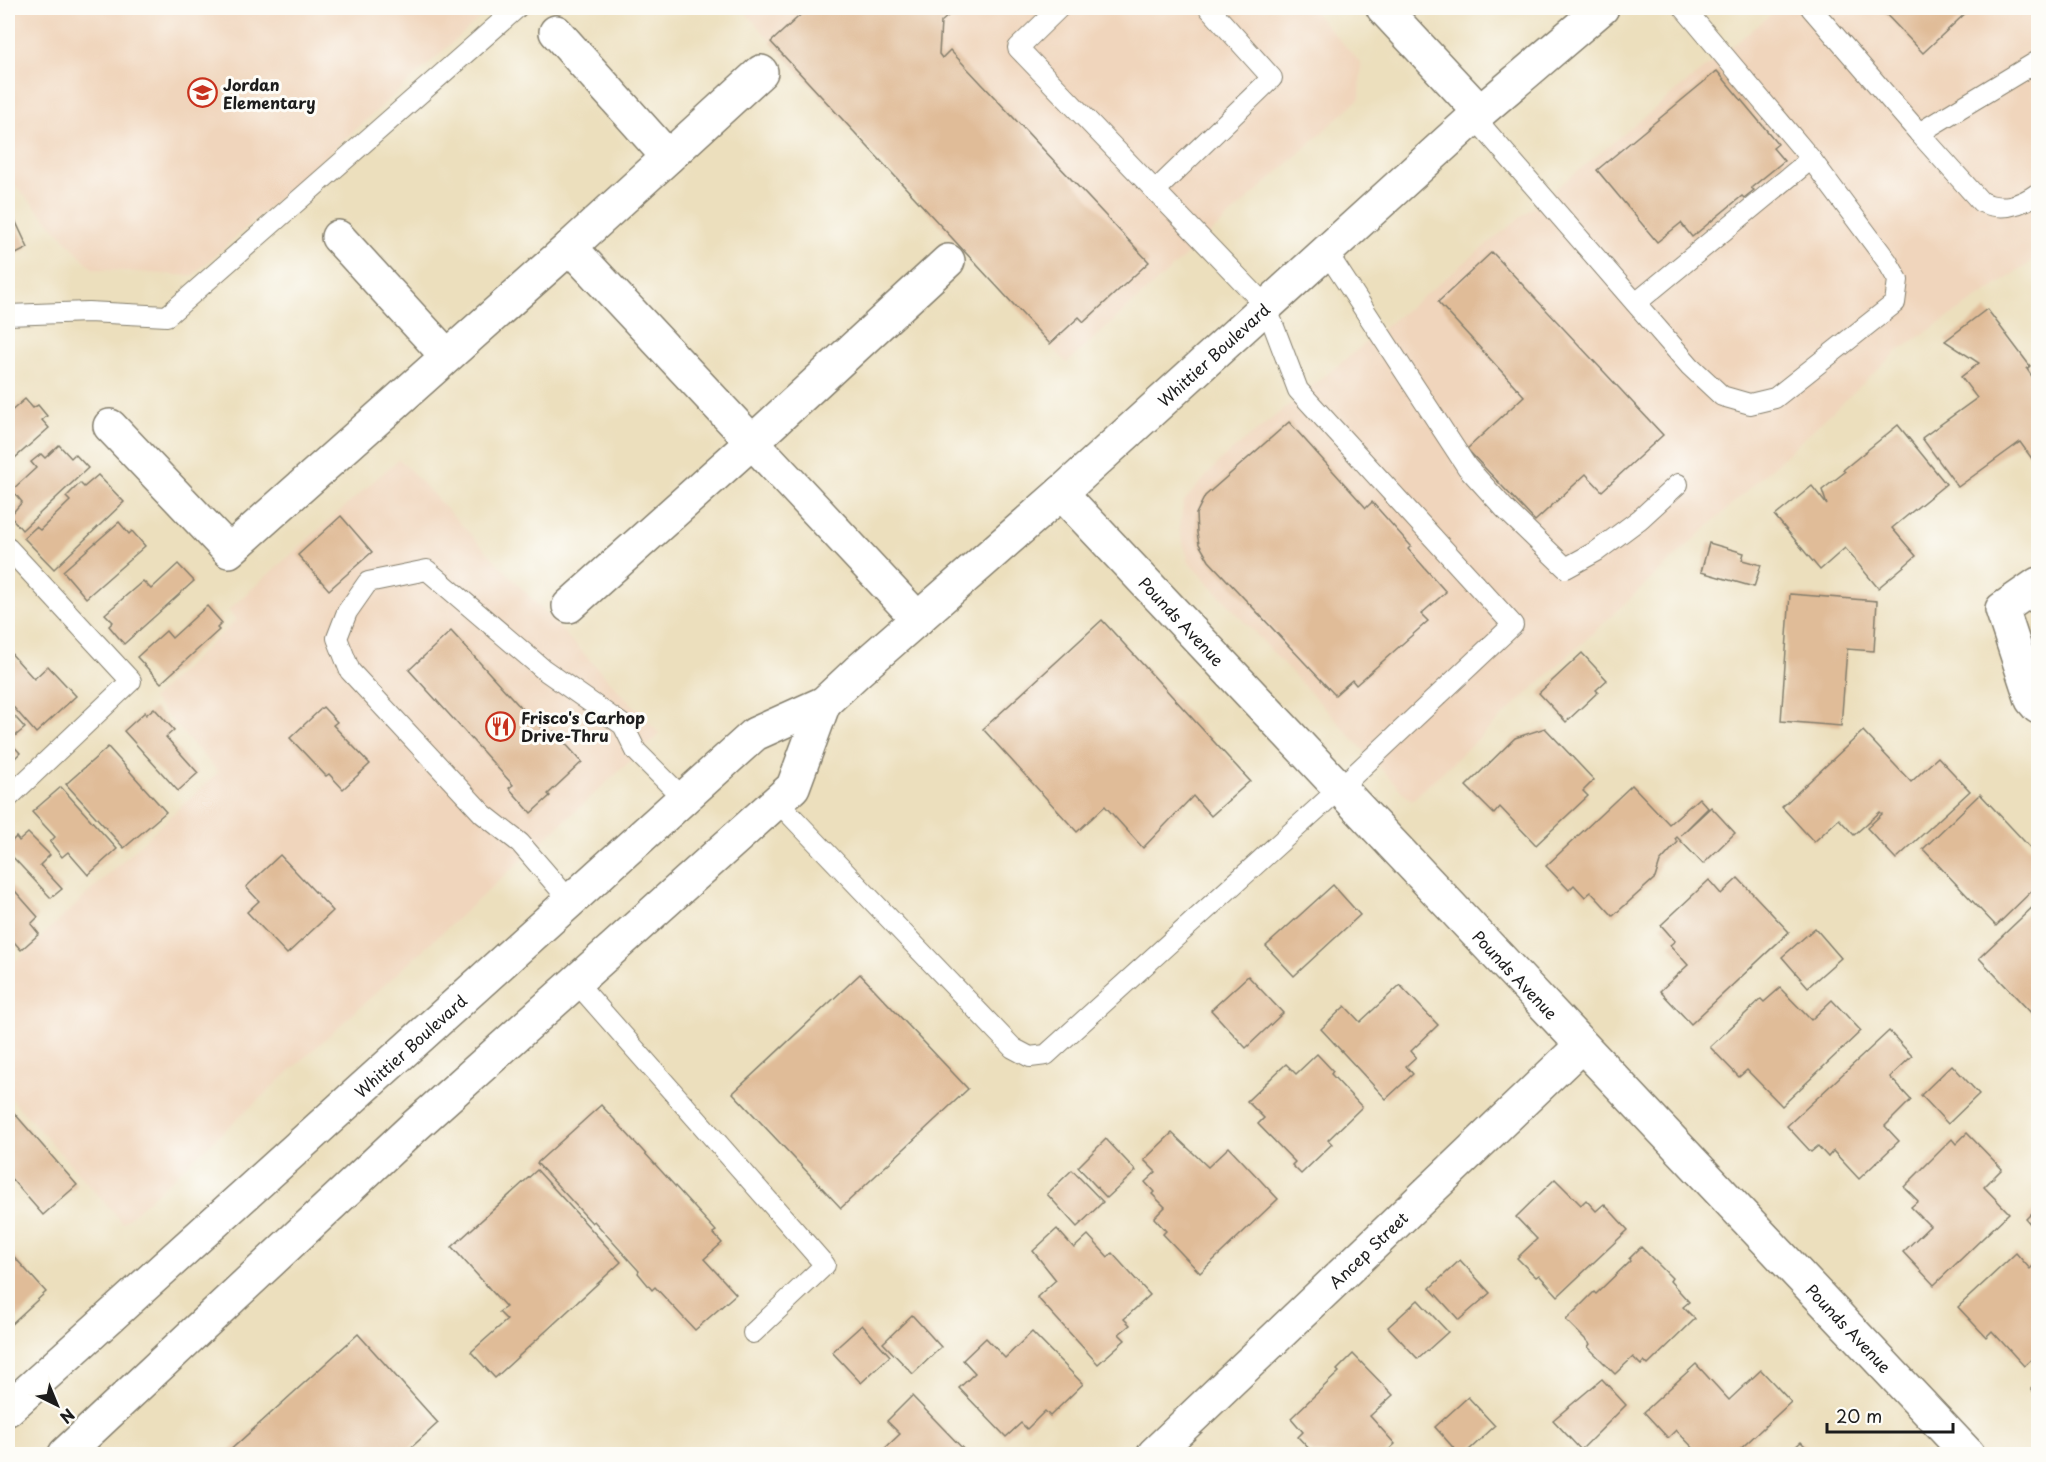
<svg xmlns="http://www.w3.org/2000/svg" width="2046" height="1462" viewBox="0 0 2046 1462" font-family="'Playpen Sans',sans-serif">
	<rect width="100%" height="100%" fill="#fdfcf7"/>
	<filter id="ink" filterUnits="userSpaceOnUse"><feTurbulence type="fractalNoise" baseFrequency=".0167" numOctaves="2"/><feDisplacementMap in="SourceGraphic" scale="12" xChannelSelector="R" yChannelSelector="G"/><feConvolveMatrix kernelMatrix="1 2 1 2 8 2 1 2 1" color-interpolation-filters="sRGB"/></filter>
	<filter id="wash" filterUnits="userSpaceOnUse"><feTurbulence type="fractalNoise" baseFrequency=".008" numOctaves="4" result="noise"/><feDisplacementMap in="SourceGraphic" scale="24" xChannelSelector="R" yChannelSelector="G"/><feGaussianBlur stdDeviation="1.35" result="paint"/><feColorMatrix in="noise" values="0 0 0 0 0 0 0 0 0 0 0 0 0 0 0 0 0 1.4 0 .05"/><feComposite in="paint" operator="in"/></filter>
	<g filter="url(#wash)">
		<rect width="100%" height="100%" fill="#ecdfbd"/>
		<!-- built -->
		<g fill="#f0d5bc">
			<polygon points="8,8 491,8 192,276 93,269 8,178"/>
			<polygon points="741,8 1310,8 1361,63 1360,98 1067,363"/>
			<polygon points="1779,8 2038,8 2038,258 1898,351 1411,801 1189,562 1179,529 1184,501 1222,459"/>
			<polygon points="399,459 660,734 123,1223 8,1095 8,968 218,772 152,699 236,620 228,610"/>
		</g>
		<g id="blocks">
			<!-- building -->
			<g fill="#e0bc98">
				<polygon points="808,8 957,8 941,22 939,54 942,58 950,50 1149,262 1084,322 1079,317 1050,344 771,42"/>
				<polygon points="1880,8 1971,8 1923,53"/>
				<polygon points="1717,71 1778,144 1773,148 1784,161 1751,188 1754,190 1744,198 1742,196 1692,237 1681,223 1657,242 1597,170"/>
				<polygon points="8,205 28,248 8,258"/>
				<polygon points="1492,252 1663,435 1602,491 1586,474 1535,521 1467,449 1524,396 1438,302"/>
				<polygon points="1987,309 2030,366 2027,369 2038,385 2038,461 2035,463 2020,442 1958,487 1922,438 1977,398 1961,377 1979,363 1945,341"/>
				<polygon points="25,399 33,408 38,405 47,416 42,420 49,428 8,464 8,414"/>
				<polygon points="1289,422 1366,508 1372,502 1411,546 1408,549 1446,592 1421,614 1428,621 1356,685 1352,680 1335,695 1209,561 1199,544 1197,533 1196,514 1205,496"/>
				<polygon points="1898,425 1946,484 1892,528 1916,556 1878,588 1845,548 1820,570 1775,516 1812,486 1827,505 1822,490 1845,472 1843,470"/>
				<polygon points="59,445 71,458 75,454 88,468 22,530 10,516 22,502 12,490 36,468 31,462 41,454 45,458"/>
				<polygon points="98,475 124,502 54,569 24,538 36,527 40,530 70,501 66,497 80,483 84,487"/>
				<polygon points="341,516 372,552 329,590 298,555"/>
				<polygon points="119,522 129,534 132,531 145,546 86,598 63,571"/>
				<polygon points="1709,543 1744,553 1742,560 1761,565 1754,587 1701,572"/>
				<polygon points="178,564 194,581 124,644 109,626 113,622 105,614 143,581 151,589"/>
				<polygon points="1790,594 1877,601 1874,651 1847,649 1841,726 1781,721"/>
				<polygon points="207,606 222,623 217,628 219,630 161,683 137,657 166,631 172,638"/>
				<polygon points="1102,620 1250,781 1211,816 1193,796 1143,848 1105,806 1077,832 983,729"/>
				<polygon points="451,631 532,720 534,719 549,736 554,731 582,762 548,794 550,796 531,813 509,788 513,785 409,670"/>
				<polygon points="8,650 34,679 48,666 76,696 36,733 8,701"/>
				<polygon points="1582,653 1607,680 1596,690 1598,692 1566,722 1539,693"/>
				<polygon points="323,707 337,722 333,725 370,764 343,789 329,774 326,776 290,738"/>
				<polygon points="154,708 174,730 166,737 198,773 178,791 124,731 145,712 146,715"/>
				<polygon points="8,709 25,728 9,741 20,753 8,765"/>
				<polygon points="1545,728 1594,780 1583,791 1588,796 1536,845 1500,807 1494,814 1466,786 1515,738"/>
				<polygon points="1863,731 1911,782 1938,757 1970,791 1896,859 1867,828 1882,814 1880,812 1854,835 1839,819 1814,842 1782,807"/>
				<polygon points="108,747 166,812 124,848 66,784"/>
				<polygon points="1632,785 1669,824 1699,798 1708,808 1681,835 1711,807 1735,833 1703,864 1677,837 1675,839 1678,842 1660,862 1655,878 1613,916 1591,892 1585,897 1574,885 1569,890 1546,866"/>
				<polygon points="61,787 117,849 88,875 68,852 62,857 50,842 55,837 32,812"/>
				<polygon points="1980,794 2038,856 2038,885 1996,926 1923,849"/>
				<polygon points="28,833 50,855 40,865 62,889 51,898 8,852 8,845 16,837 19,841"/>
				<polygon points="280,855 333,911 287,954 247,912 259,901 246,887"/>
				<polygon points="1738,878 1789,932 1691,1024 1660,991 1688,965 1670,945 1675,941 1661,925 1709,880 1721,894"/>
				<polygon points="8,883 38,917 31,924 39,934 21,950 8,935"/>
				<polygon points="1333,885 1360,915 1294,976 1266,946"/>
				<polygon points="2038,902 2038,1020 1979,958"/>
				<polygon points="1815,928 1841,958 1808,987 1782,957"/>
				<polygon points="860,974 968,1089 841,1208 733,1093"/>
				<polygon points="1248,976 1283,1013 1246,1048 1211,1010"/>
				<polygon points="1400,985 1438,1025 1411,1051 1416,1057 1406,1066 1413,1074 1386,1099 1321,1029 1345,1006 1360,1022"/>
				<polygon points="1780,988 1811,1020 1832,1000 1861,1031 1782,1106 1747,1070 1739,1077 1710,1047 1761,999 1764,1002"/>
				<polygon points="1889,1031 1912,1056 1890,1077 1911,1100 1885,1126 1899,1141 1859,1179 1833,1151 1828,1157 1818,1146 1811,1152 1787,1126"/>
				<polygon points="1317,1054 1333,1071 1331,1074 1362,1107 1328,1140 1332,1144 1301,1174 1292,1165 1295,1162 1258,1124 1264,1118 1247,1101 1286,1064 1296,1074"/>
				<polygon points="1952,1065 1979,1094 1948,1124 1921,1095"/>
				<polygon points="601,1105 716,1231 713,1233 722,1243 704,1259 736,1294 695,1330 655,1287 652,1290 638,1273 639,1271 594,1221 592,1223 537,1163"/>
				<polygon points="8,1106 77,1185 43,1215 8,1175"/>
				<polygon points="1172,1133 1208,1167 1229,1147 1278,1199 1200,1273 1163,1234 1166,1231 1154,1218 1165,1207 1152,1194 1154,1192 1145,1182 1156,1172 1144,1160"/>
				<polygon points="1967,1133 2002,1169 1984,1187 2009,1213 1934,1285 1903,1252 1930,1226 1911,1207 1918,1201 1904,1187 1952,1139 1956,1144"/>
				<polygon points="1106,1139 1136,1171 1107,1198 1078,1167"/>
				<polygon points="537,1170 621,1262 495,1378 471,1352 507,1320 499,1312 506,1307 452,1247"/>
				<polygon points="1072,1170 1103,1202 1077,1227 1047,1194"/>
				<polygon points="1555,1179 1581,1205 1586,1200 1596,1211 1604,1204 1628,1230 1558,1296 1539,1275 1536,1277 1517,1258 1537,1239 1516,1217"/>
				<polygon points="2038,1207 2038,1233 2026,1219"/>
				<polygon points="1057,1229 1074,1248 1088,1235 1108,1257 1112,1253 1150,1295 1124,1319 1130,1325 1119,1334 1125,1340 1098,1364 1037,1297 1056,1280 1033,1251"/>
				<polygon points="1641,1247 1672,1278 1670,1281 1689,1302 1683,1307 1695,1319 1648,1365 1644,1361 1641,1365 1633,1357 1615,1374 1588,1347 1590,1344 1566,1320 1594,1292 1596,1294 1630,1261 1629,1259"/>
				<polygon points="8,1250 46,1292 8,1327"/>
				<polygon points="2016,1253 2030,1269 2038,1261 2038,1353 2024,1366 1992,1331 1986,1337 1958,1307"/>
				<polygon points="1460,1260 1490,1293 1459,1320 1430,1288"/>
				<polygon points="1418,1300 1448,1332 1418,1359 1388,1327"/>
				<polygon points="912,1315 941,1347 913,1374 883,1343"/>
				<polygon points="862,1325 890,1356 861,1383 832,1352"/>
				<polygon points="1032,1332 1083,1384 1050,1416 1045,1411 1027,1429 1021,1423 1006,1437 959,1388 975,1373 963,1360 986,1338 1005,1358"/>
				<polygon points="358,1334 438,1423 404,1454 226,1454"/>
				<polygon points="1353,1354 1393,1395 1370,1416 1395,1444 1384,1454 1314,1454 1298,1437 1303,1432 1291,1418 1339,1372 1337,1370"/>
				<polygon points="1696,1364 1729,1400 1761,1370 1791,1402 1735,1454 1699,1454 1676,1430 1668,1438 1644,1412"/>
				<polygon points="1602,1379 1626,1405 1581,1450 1553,1420"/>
				<polygon points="2038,1381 2038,1397 2031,1389"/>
				<polygon points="912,1396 968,1454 879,1454 900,1434 887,1421"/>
				<polygon points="1468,1397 1495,1426 1467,1452 1470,1454 1456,1454 1458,1453 1435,1427"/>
				<polygon points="1801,1442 1813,1454 1787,1454"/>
			</g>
		</g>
	</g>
	<g filter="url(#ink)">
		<use href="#blocks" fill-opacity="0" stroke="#847e6c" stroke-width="1.5"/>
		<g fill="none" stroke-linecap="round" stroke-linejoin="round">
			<defs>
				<g id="service">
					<polyline points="1811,8 1919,133 2038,61"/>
					<polyline points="1474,117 1690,366 1722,396 1750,404 1775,398 1895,303 1898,280 1887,261 1811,159 1684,8"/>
					<path d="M1919 133 1981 202C2002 211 2020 206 2038 193"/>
					<polyline points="1155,191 1272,78 1209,8"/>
					<polyline points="1326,251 1467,467 1505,509 1566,568 1597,551 1640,519 1678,484"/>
					<polyline points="1636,303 1811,159"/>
					<polyline points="8,315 88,312 167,316 517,8"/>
					<polyline points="8,548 131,681 8,798"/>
					<polyline points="777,801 1013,1048 1030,1057 1046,1055 1339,789 1513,625 1298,390 1266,306 1018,48 1059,8"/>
					<polyline points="571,902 520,843 483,814 350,671 337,638 347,612 368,582 427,570 543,669 623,725 636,751 684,799"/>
					<polyline points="576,982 825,1265 753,1333"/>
				</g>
				<g id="minor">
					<polyline points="556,32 668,157"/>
					<polyline points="761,72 570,247 918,619"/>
					<polyline points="338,237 447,356"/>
					<polyline points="110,426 229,551 570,247"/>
					<path id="s1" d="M1061 493 1968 1454"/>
					<polyline points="2038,584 2002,609 2032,700 2038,707"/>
					<polyline points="569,606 752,442 948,261"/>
					<path id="s2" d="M1154 1454 1581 1046"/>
				</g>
				<polyline id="tertiary" points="1383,8 1480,112"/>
				<g id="primary">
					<path id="s3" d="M8 1409 755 734 824 703 857 672 1061 493 1480 112 1602 8"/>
					<polyline points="65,1454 415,1126 793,787 824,703"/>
				</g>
			</defs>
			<!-- service casing -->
			<use href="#service" stroke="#847e6c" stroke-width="22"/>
			<!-- minor casing -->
			<use href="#minor" stroke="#847e6c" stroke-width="36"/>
			<!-- tertiary casing -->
			<use href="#tertiary" stroke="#847e6c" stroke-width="36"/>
			<!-- primary casing -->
			<use href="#primary" stroke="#847e6c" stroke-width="36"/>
			<!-- service -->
			<use href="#service" stroke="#fff" stroke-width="20"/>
			<!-- minor -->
			<use href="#minor" stroke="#fff" stroke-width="33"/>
			<!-- tertiary -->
			<use href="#tertiary" stroke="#fff" stroke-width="33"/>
			<!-- primary -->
			<use href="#primary" stroke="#fff" stroke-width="33"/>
		</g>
	</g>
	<!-- icons -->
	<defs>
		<symbol id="school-ring" viewBox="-11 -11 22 22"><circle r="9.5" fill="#fdfcf7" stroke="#c8321e" stroke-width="1.5"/><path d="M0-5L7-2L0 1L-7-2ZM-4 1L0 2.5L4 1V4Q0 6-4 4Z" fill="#c8321e"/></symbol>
		<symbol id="restaurant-ring" viewBox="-11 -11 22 22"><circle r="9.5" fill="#fdfcf7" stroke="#c8321e" stroke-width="1.5"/><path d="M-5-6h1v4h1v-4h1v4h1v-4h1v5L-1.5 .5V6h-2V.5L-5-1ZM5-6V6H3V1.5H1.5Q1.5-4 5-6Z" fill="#c8321e"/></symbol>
	</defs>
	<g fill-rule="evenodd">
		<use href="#school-ring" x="186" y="76" width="33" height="33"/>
		<use href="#restaurant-ring" x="484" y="710" width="33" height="33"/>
	</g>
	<g text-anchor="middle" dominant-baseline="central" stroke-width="6" stroke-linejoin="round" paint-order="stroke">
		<!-- poi labels -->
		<g font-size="16" font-weight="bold" fill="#1c1c1c" stroke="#fdfcf7" text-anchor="start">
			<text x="223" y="84">Jordan<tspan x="223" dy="18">Elementary</tspan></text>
			<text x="521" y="717">Frisco's Carhop<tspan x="521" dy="18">Drive-Thru</tspan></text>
		</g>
		<!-- street labels -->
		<g font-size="16" fill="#1c1c1c" stroke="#fdfcf7">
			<text stroke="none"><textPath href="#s3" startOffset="1605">Whittier Boulevard</textPath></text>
			<text stroke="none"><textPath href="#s1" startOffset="176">Pounds Avenue</textPath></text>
			<text stroke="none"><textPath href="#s1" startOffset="662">Pounds Avenue</textPath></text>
			<text stroke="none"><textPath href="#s3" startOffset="542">Whittier Boulevard</textPath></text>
			<text stroke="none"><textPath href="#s2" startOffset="296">Ancep Street</textPath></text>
			<text stroke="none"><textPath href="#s1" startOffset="1148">Pounds Avenue</textPath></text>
		</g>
	</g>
	<!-- margin -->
	<rect width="2046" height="1462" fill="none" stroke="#fdfcf7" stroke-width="30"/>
	<!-- north arrow -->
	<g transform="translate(57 1405) rotate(137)" stroke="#fdfcf7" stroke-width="4.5" paint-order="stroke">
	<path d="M0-4.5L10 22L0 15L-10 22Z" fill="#1c1c1c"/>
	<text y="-9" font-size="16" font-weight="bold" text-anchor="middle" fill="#1c1c1c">N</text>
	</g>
	<!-- scale -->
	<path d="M1827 1423v9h126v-9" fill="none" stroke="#1c1c1c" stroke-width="3"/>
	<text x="1836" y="1423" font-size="18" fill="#1c1c1c" stroke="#fdfcf7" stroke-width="4.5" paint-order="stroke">20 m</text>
</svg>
